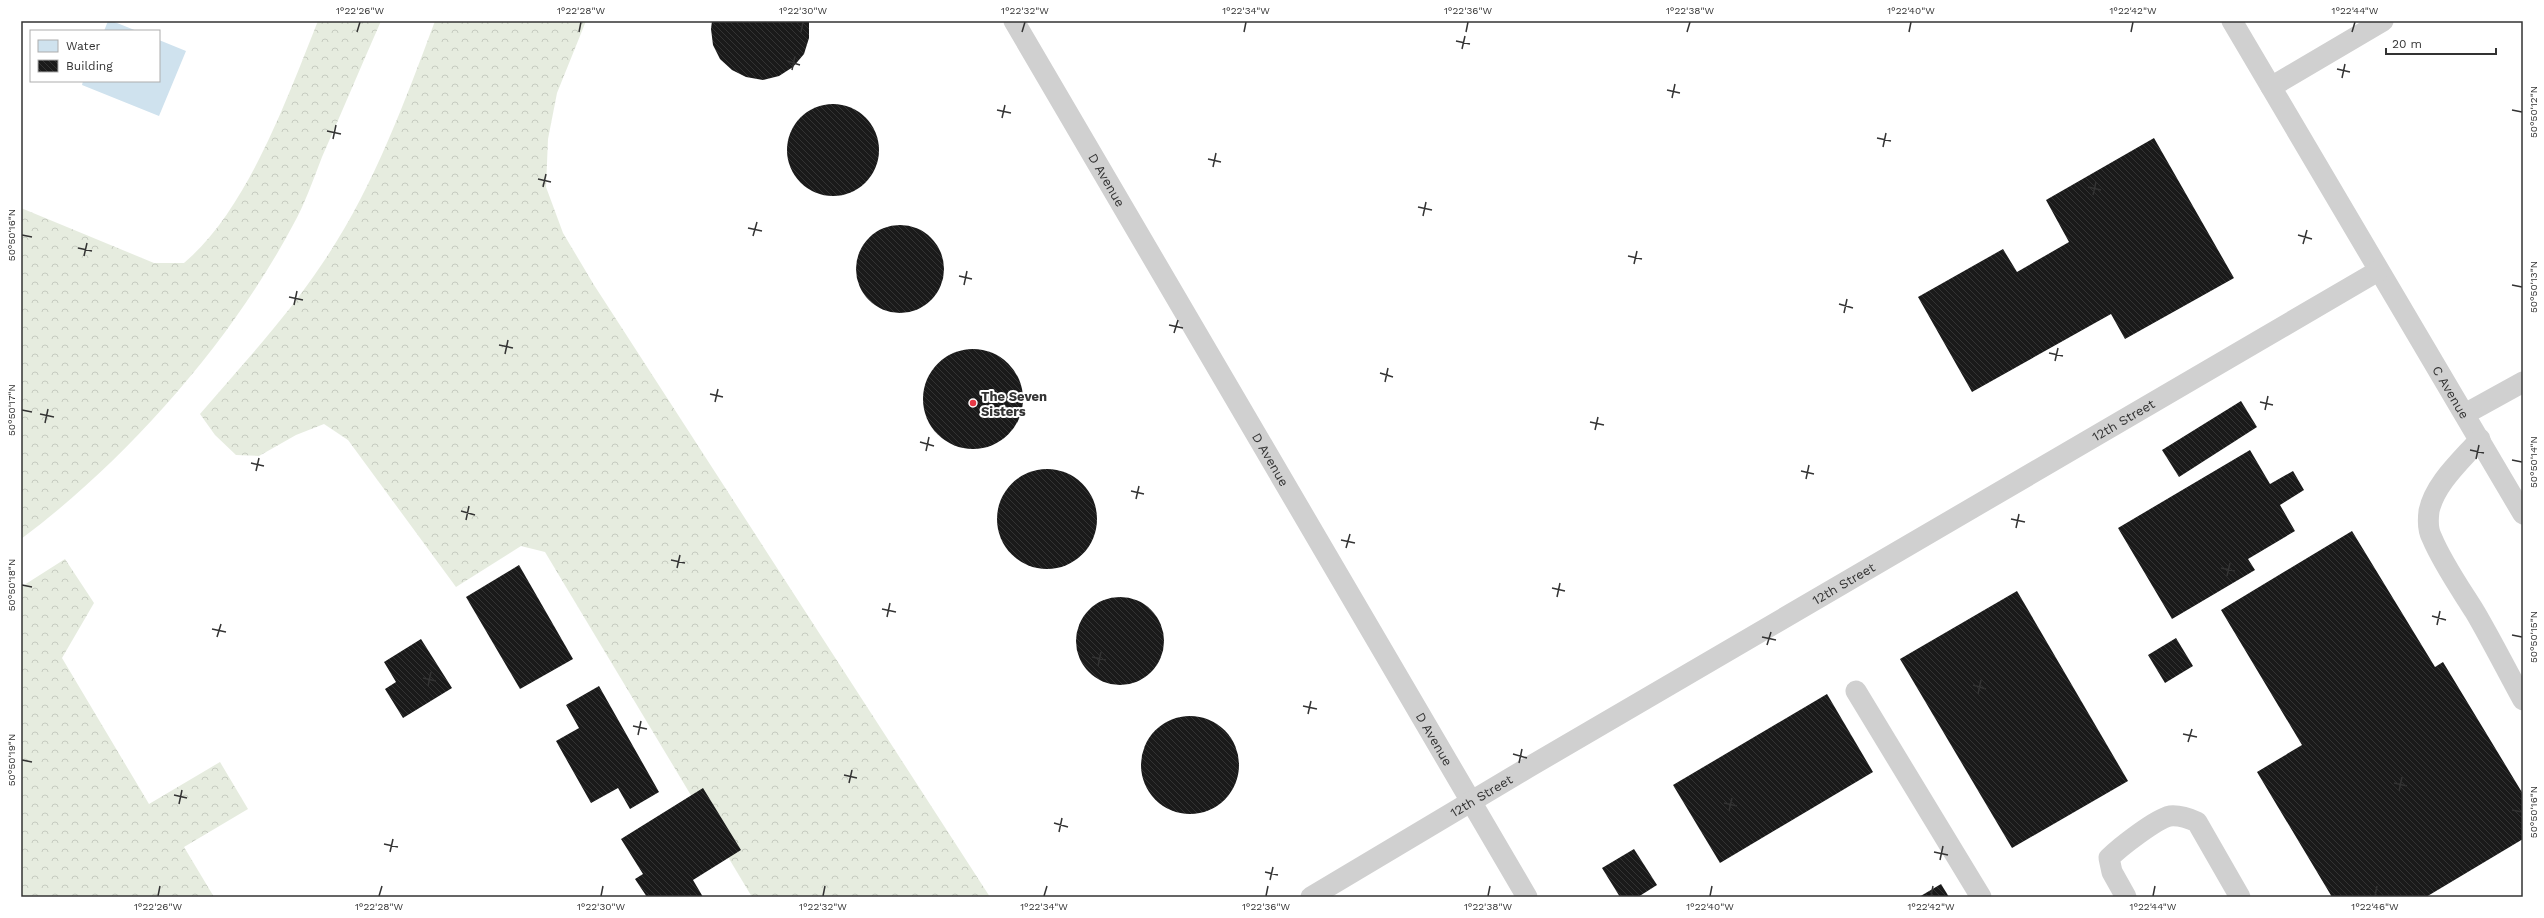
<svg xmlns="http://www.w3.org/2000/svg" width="2544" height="918" viewBox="0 0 2544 918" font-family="'Work Sans',sans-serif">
	<defs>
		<pattern id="forest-crowns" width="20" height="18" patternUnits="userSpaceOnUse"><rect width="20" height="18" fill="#e6ecdf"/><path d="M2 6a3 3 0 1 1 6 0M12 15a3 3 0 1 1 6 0" fill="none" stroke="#c6cbc0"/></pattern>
		<pattern id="building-back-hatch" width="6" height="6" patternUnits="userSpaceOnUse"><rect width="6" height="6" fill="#1a1a1a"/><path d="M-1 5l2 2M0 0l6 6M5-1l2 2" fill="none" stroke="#333"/></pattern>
	</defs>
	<rect width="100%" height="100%" fill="#fff"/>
	<!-- forest -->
	<g fill="url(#forest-crowns)">
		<path d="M318 21H381C361 66 342 112 322 157 313 180 305 204 293 225 231 342 127 460 21 539V208L154 263H184C248 209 287 98 318 21Z"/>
		<path d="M435 21H586L557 93 548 139 546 187 563 233 594 285 990 897H752L545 552 521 546 456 587 348 440 324 424 296 435 259 456 236 455 215 435 200 414C242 365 286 318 322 264 372 191 404 104 435 21Z"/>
		<polygon points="65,559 94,603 62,658 149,804 220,762 248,809 184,847 214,897 21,897 21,587"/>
	</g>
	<!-- water -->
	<g fill="#cfe2ee">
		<polygon points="108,21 112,21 137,31 104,31"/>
		<polygon points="159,40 186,51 159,116 82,85 83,81 159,81"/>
	</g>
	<!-- building -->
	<g fill="url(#building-back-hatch)">
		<polygon points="712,21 809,21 809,38 804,54 793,67 779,76 763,80 746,77 732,70 720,59 713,45 711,29"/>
		<circle cx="833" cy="150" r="46"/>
		<polygon points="2154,138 2234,278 2125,339 2111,314 1972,392 1918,297 2003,249 2017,272 2069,242 2046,200"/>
		<circle cx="900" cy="269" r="44"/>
		<circle cx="973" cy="399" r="50"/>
		<polygon points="2241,401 2257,427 2179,477 2162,450"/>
		<polygon points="2250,450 2270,484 2293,471 2304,490 2280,505 2295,531 2248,559 2255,570 2172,619 2118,528"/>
		<circle cx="1047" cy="519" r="50"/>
		<polygon points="2352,531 2435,667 2443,662 2523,794 2523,839 2426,897 2332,897 2257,772 2302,745 2221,610"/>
		<polygon points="519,565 573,659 520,689 466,597"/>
		<polygon points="2017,591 2128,781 2012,848 1900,659"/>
		<circle cx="1120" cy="641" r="44"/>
		<polygon points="2176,638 2193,666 2165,683 2148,655"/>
		<polygon points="421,639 452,688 403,718 385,689 396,682 384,662"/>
		<polygon points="599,686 659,792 630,809 618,788 591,803 556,741 579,728 566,705"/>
		<polygon points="1827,694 1873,772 1720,863 1673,785"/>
		<circle cx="1190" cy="765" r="49"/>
		<polygon points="703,788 741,850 693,880 703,897 647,897 635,879 643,874 621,839"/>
		<polygon points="1634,849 1657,885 1638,897 1620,897 1602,868"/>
		<polygon points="1941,884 1949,897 1919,897"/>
	</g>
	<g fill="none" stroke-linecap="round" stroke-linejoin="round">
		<!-- lane -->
		<g stroke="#d0d0d0" stroke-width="21">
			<path id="s1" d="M1014 21 1527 897"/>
			<path id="s2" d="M2232 21 2523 514"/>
			<polyline points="2271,87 2383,21"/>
			<polyline points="2465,414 2523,382"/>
			<path d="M2480 439C2462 460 2435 483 2429 511 2428 519 2428 531 2432 538 2443 564 2460 588 2475 612 2492 641 2507 671 2523 700"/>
			<polyline points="1856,691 1981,897"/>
			<path id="s3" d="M1311 897 1529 767 2378 271"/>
			<path d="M2126 897 2112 872 2109 858C2120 847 2156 819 2170 816 2180 815 2188 818 2197 822L2240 897"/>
		</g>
	</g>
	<!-- ticks -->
	<path fill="none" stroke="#333" stroke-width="1.5" d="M357 32 360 22M579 32 581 22M801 32 803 22M1022 32 1025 22M1244 32 1246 22M1466 32 1468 22M1687 32 1690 22M1909 32 1911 22M2131 32 2133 22M2352 32 2355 22M1456 41 1470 44M1462 49 1465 36M787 61 800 65M2337 69 2350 72M792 70 795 56M2342 78 2345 64M1667 90 1680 93M1672 98 1675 84M997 110 1011 113M2512 110 2522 112M1002 118 1005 105M327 131 341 134M1877 138 1891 141M333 139 336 125M1883 147 1886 133M1208 159 1221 162M1213 167 1216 153M538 179 551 182M543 187 546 174M2088 187 2101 190M2093 195 2096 182M1418 207 1432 210M1423 216 1426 202M748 228 762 231M22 235 32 237M2298 235 2312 239M753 236 757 222M2303 244 2307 230M78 248 92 251M84 256 87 243M1628 256 1642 259M1634 264 1637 251M959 276 972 279M964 285 967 271M2512 285 2522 287M289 297 303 300M1839 304 1853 308M294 305 297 291M1844 313 1847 299M1169 325 1183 328M1174 333 1178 320M499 345 513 348M2049 353 2063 356M505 354 508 340M2055 361 2058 348M1380 373 1393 377M1385 382 1388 368M710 394 723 397M715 402 718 389M2260 402 2273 405M22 410 32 412M2265 410 2268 396M40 414 54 417M1590 422 1604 425M45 423 48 409M1595 430 1598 417M920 442 934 446M2470 450 2484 453M926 451 929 437M2476 459 2479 445M2512 460 2522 462M251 463 264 466M256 471 259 458M1801 471 1814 474M1806 479 1809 465M1131 491 1144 494M1136 499 1139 486M461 511 475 515M2011 519 2025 522M466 520 469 506M2016 528 2019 514M1341 540 1355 543M1346 548 1350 534M671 560 685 563M677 568 680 555M2221 568 2235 571M2227 576 2230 563M22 585 32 587M1552 588 1565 591M1557 597 1560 583M882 609 896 612M2432 616 2446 620M887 617 890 603M2437 625 2440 611M212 629 226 632M2512 635 2522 637M217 637 221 624M1762 637 1776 640M1767 645 1771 632M1092 657 1106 660M1098 666 1101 652M423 678 436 681M1973 685 1986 689M428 686 431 672M1978 694 1981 680M1303 706 1317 709M1308 714 1311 701M633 726 647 729M2183 734 2197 737M638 735 641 721M2188 742 2192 729M1513 754 1527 758M22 760 32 762M1519 763 1522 749M844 775 857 778M849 783 852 770M2394 783 2407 786M2399 791 2402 777M174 795 187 798M1724 803 1737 806M179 804 182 790M2512 810 2522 812M1729 811 1732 798M1054 823 1068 827M1059 832 1062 818M384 844 398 847M390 852 393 839M1934 852 1948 855M1940 860 1943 846M1265 872 1278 875M1270 880 1273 867M158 896 160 886M379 896 382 886M601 896 603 886M823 896 825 886M1044 896 1047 886M1266 896 1268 886M1488 896 1490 886M1710 896 1712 886M1931 896 1933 886M2153 896 2155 886M2375 896 2377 886"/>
	<!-- markers -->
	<circle fill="#e63946" stroke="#fff" stroke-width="1.5" cx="973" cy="403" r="4"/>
	<g text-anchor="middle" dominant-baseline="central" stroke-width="4" stroke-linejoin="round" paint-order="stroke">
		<!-- street labels -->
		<g font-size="13" fill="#333" stroke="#fff">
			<text stroke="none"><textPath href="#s1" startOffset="184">D Avenue</textPath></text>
			<text stroke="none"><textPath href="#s2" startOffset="431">C Avenue</textPath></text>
			<text stroke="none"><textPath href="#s3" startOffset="942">12th Street</textPath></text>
			<text stroke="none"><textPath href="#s1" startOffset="508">D Avenue</textPath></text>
			<text stroke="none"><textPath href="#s3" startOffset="618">12th Street</textPath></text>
			<text stroke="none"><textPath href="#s1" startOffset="832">D Avenue</textPath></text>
			<text stroke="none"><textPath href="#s3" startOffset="198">12th Street</textPath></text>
		</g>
		<!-- poi labels -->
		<g font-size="13" font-weight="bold" fill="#333" stroke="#fff" text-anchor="start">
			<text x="981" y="396">The Seven<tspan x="981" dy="15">Sisters</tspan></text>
		</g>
	</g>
	<!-- border -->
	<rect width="2544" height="918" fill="none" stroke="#ffffff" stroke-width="44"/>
	<!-- legend -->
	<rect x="30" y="30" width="130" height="52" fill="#ffffff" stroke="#adadad"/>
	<rect x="38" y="40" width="20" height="12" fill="#cfe2ee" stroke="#adadad"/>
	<text x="66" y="50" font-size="12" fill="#333333">Water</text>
	<rect x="38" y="60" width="20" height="12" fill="url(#building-back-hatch)" stroke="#adadad"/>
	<text x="66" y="70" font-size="12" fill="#333333">Building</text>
	<!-- scale -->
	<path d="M2386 48v6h110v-6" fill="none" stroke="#333333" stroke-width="2"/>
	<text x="2392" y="48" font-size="12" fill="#333333" stroke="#ffffff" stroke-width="3" paint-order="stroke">20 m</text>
	<rect x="22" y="22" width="2500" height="874" fill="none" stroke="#333" stroke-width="1.5"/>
	<g font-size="10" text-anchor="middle" fill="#333">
		<text x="360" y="14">1°22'26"W</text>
		<text x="581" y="14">1°22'28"W</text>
		<text x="803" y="14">1°22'30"W</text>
		<text x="1025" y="14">1°22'32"W</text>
		<text x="1246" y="14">1°22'34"W</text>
		<text x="1468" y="14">1°22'36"W</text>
		<text x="1690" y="14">1°22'38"W</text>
		<text x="1911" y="14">1°22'40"W</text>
		<text x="2133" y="14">1°22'42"W</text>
		<text x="2355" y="14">1°22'44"W</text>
		<text transform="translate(2533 112) rotate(-90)" y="4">50°50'12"N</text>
		<text transform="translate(11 235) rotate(-90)" y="4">50°50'16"N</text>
		<text transform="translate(2533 287) rotate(-90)" y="4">50°50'13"N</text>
		<text transform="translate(11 410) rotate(-90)" y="4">50°50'17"N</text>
		<text transform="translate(2533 462) rotate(-90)" y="4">50°50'14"N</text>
		<text transform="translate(11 585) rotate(-90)" y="4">50°50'18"N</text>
		<text transform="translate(2533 637) rotate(-90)" y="4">50°50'15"N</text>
		<text transform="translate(11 760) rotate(-90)" y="4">50°50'19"N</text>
		<text transform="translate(2533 812) rotate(-90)" y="4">50°50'16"N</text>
		<text x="158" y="910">1°22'26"W</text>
		<text x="379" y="910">1°22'28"W</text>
		<text x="601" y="910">1°22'30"W</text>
		<text x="823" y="910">1°22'32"W</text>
		<text x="1044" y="910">1°22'34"W</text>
		<text x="1266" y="910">1°22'36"W</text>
		<text x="1488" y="910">1°22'38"W</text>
		<text x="1710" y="910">1°22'40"W</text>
		<text x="1931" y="910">1°22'42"W</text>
		<text x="2153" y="910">1°22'44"W</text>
		<text x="2375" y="910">1°22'46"W</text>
	</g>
</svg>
